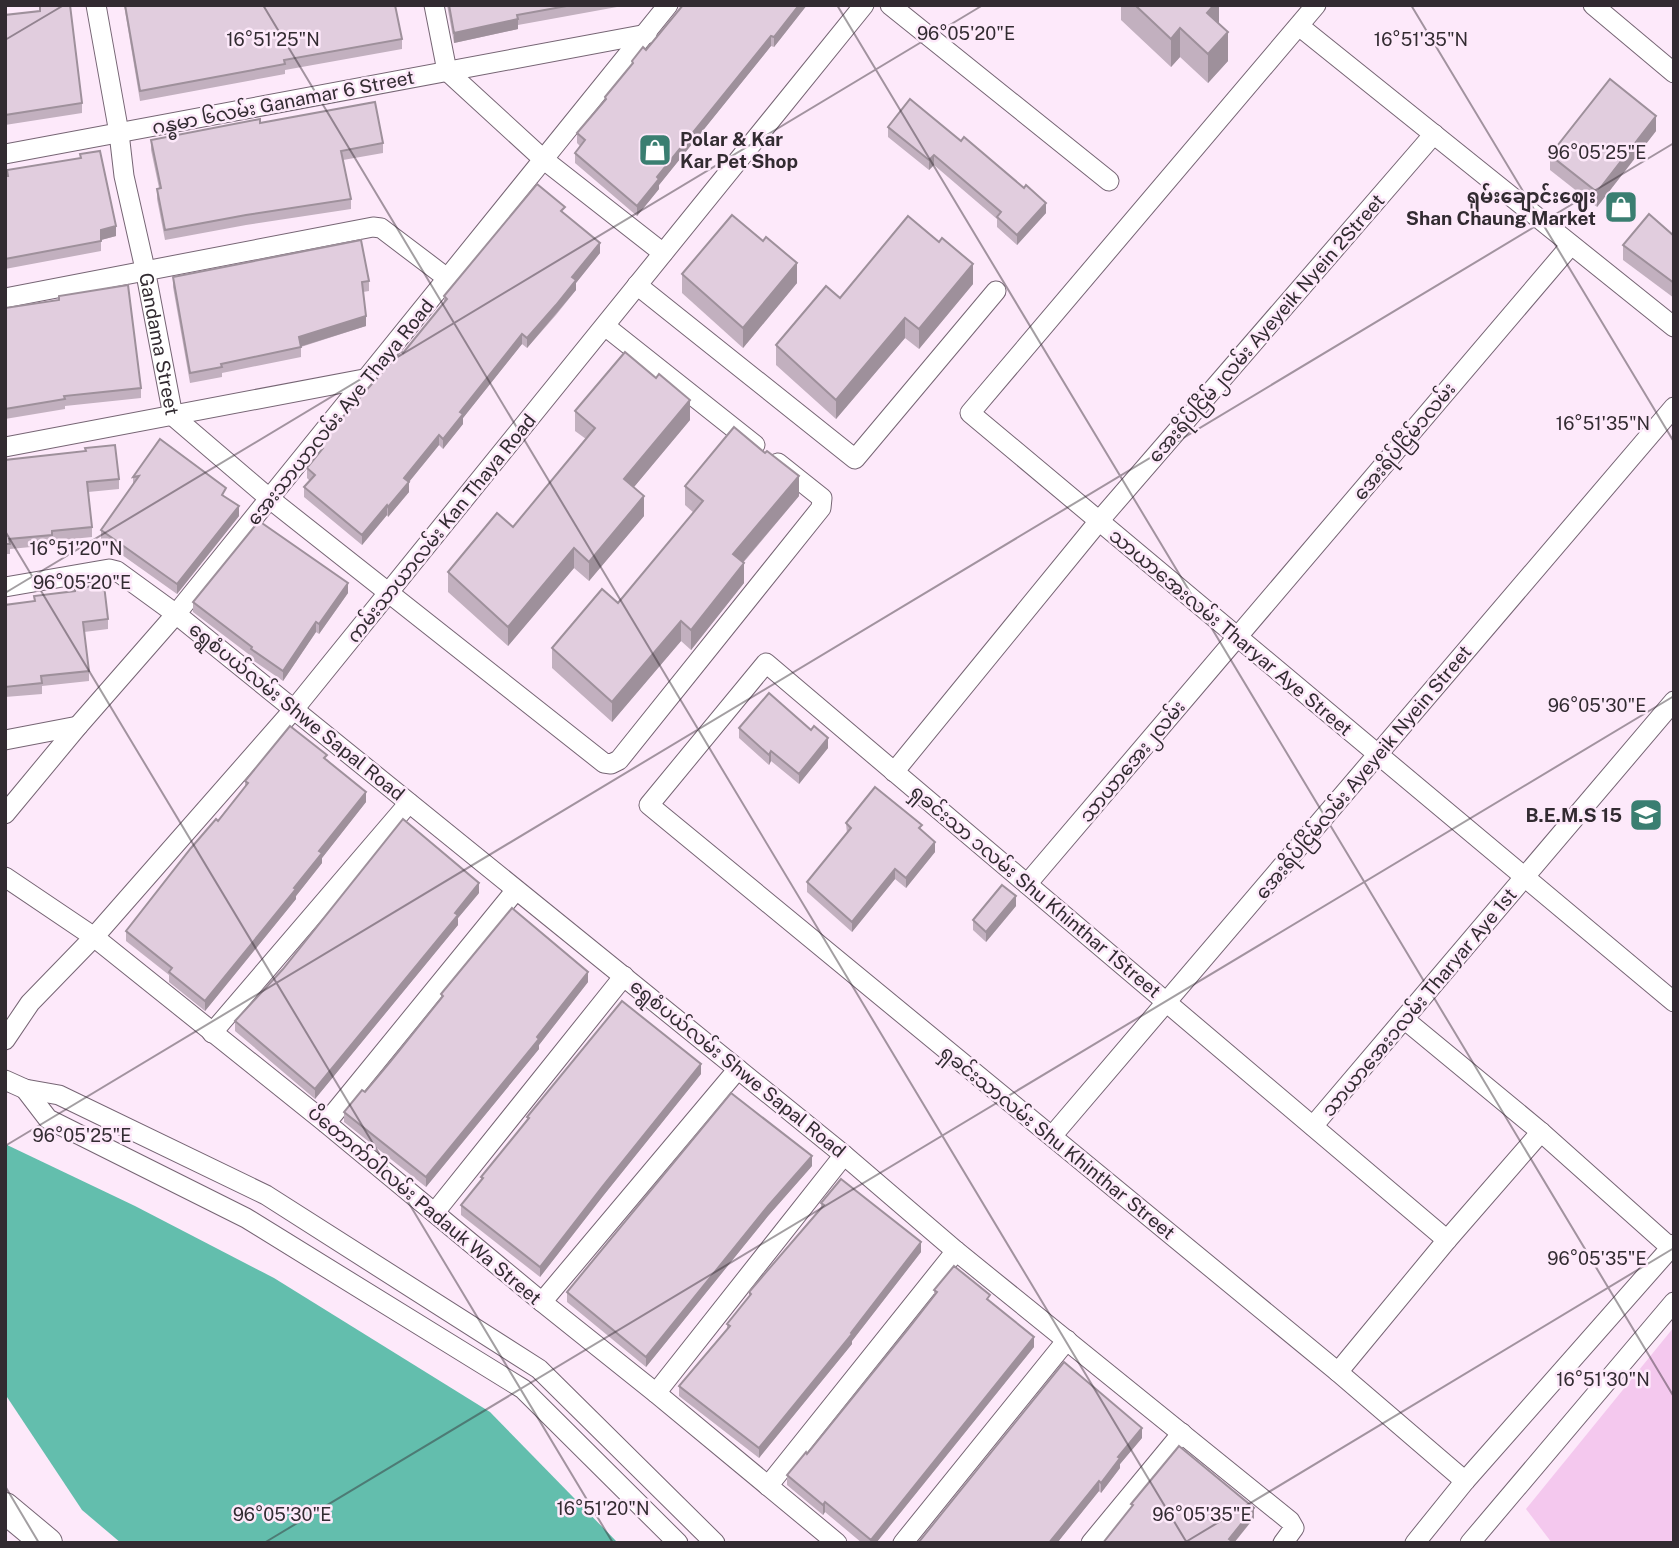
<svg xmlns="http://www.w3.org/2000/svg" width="1679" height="1548" viewBox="0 0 1679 1548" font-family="'Public Sans','Noto Sans Myanmar',sans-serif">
	<rect width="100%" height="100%" fill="#fde9fa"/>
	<!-- green -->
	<polygon fill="#f4c8ee" points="1674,1327 1674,1543 1552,1543 1526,1509"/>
	<!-- water -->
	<polygon fill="#63bead" points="5,1144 135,1206 274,1278 490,1412 618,1543 121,1543 82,1510 5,1394"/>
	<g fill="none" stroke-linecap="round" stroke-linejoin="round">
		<defs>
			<g id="street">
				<path id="s1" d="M96 5 119 133 124 176 145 269 173 416 270 499 604 763 611 764 619 760 821 508 822 498 778 463"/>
				<polyline points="434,5 447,71 543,159 663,253"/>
				<polyline points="890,5 1109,181"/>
				<polyline points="1316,5 970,413 1674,1002"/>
				<polyline points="1593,5 1674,73"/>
				<polyline points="1299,26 1674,327"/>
				<polyline points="5,154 647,34"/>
				<polyline points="637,285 855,459 996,291"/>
				<polyline points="5,298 373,227 381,228 447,278"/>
				<polyline points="605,326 755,445"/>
				<polyline points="5,447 369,378"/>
				<polyline points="5,587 109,569 117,571 176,614 844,1155 956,1251 1290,1521 1294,1528 1283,1543"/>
				<polyline points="5,740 78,726"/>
				<polyline points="894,772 1099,521 1434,134"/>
				<polyline points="5,814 78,726 176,614 668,5"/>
				<polyline points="5,877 94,937 326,1123 542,1302 656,1393 837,1543"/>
				<polyline points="1027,884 1571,245"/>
				<polyline points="1404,1019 1541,1132 1671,1248"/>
				<polyline points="212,1033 409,803"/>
				<polyline points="5,1040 30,1003 94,937 295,708 864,5"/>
				<polyline points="5,1080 25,1089 59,1095 266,1195 539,1369 715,1543"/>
				<polyline points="25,1089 48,1119 246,1218 523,1389 678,1543"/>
				<polyline points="326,1123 516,890"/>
				<polyline points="1313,1126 1674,701"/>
				<polyline points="1052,1136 1674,407"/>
				<polyline points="435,1212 624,976"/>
				<polyline points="1447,1240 766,663 649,805 1338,1372 1465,1481"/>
				<polyline points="542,1302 738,1069"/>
				<polyline points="1338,1372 1447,1240 1541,1132"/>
				<polyline points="656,1393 844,1155"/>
				<polyline points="768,1486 956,1251"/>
				<polyline points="903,1543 1067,1340"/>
				<polyline points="1091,1543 1182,1433"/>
				<polyline points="1415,1543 1465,1481 1674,1244"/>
				<polyline points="1470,1543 1674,1302"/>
			</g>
			<polyline id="primary" points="5,1508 47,1543"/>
		</defs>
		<!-- street casing -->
		<use href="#street" stroke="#766574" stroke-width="21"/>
		<!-- primary casing -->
		<use href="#primary" stroke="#766574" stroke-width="32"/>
		<!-- street -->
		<use href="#street" stroke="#fff" stroke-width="19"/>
		<!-- primary -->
		<use href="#primary" stroke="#fff" stroke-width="30"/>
	</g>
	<!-- wall -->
	<g fill="#c2b0bf">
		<polygon points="124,5 395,5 402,39 402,49 285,70 285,74 140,101"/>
		<polygon points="447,5 628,5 518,25 518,29 454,43"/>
		<polygon points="807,5 774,47 771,46 659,185 659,189 637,216 575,163 575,153 580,146 577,143 577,133 605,100 605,97 632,64 632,61 646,50"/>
		<polygon points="1118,5 1219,5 1219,24 1228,61 1208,83 1180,57 1171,67 1121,20 1121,7"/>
		<polygon points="40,6 82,103 82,113 5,125 5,15 40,11"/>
		<polygon points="260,123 383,143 383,153 343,160 351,199 351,209 246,225 165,240 157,199 157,189 159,188 151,150 151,140"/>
		<polygon points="888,127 961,141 1024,188 1046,213 1017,245 997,227 997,219 934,165 929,170 888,137"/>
		<polygon points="1656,131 1597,207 1550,170 1550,155"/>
		<polygon points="80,154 116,236 101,240 101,251 5,269 5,176 7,176 7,170 80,158"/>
		<polygon points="565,214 600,253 576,283 576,290 556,315 527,348 522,344 463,418 463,424 443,449 439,445 409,482 409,492 388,517 387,515 362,545 304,497 304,487 310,481 307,478 307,468 320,451 320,445 403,353 444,302 444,296"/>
		<polygon points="1674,236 1674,298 1623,260 1623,245"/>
		<polygon points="682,274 797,283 743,348 682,293"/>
		<polygon points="173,277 369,281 369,291 363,292 366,326 301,347 301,357 222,373 222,377 190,383 173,287"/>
		<polygon points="973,284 919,349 905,338 836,419 776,365 776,345 840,298"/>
		<polygon points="5,308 141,388 141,398 65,406 65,409 5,419"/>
		<polygon points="575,411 690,420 633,488 644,516 589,581 574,568 508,646 448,592 448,572 513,527 586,439 575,431"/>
		<polygon points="160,439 226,498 239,516 177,594 101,540 101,530 133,484 133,477"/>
		<polygon points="5,460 119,479 119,489 88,492 92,527 92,537 52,541 52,545 10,549 10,554 5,554"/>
		<polygon points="685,486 799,496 743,563 744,583 691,650 681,641 612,722 552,668 552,648 618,603 694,513 685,505"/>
		<polygon points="348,593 319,634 316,632 283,681 251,659 251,656 193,612 193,602"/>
		<polygon points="34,596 108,619 108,629 84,632 89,671 89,681 42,686 42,694 5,697 5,605 34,601"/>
		<polygon points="739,728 828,748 799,784 771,761 769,765 739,738"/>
		<polygon points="327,759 366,802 322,858 322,863 296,896 296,899 205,1011 169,982 169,975 126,941 126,931 245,787 245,781"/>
		<polygon points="846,823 922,831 935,852 906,888 895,879 852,932 807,892 807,882 847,834"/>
		<polygon points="479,893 458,918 458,925 315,1099 235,1031 235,1021"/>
		<polygon points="1016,906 986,942 973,930 973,920"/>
		<polygon points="588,982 539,1045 539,1049 426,1187 344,1122 344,1112 365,1092 390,1062 441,998 441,994"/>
		<polygon points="701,1074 603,1196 540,1277 461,1215 461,1205 481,1181 481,1177 527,1120 527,1117"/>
		<polygon points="812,1166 768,1216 646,1367 567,1302 567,1292"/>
		<polygon points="821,1203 921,1252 852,1341 852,1344 759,1458 679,1396 679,1386 727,1330 727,1324 749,1297 749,1292 821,1207"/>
		<polygon points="934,1290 990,1301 1034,1347 876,1543 862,1543 825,1512 823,1515 787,1485 787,1475 807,1454 934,1296"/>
		<polygon points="1142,1438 1120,1464 1120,1468 1101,1493 1099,1491 1057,1543 918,1543"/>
	</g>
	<!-- shaded-wall -->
	<g fill="#9e909b">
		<polygon points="799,5 807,5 774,47 774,37"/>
		<polygon points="1214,5 1219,5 1219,29 1207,13"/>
		<polygon points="518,19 518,29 454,43 454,33"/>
		<polygon points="1180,28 1180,57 1171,67 1171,39"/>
		<polygon points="1228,32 1228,61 1208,83 1208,54"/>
		<polygon points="771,36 771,46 659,185 659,189 637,216 637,206 657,177"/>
		<polygon points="1656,116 1656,131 1597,207 1597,192"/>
		<polygon points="934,155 934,165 929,170 929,160"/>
		<polygon points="1046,203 1046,213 1017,245 1017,235"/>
		<polygon points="116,226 116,236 101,240 101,230"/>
		<polygon points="600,243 600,253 576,283 576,290 527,348 527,338 572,277"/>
		<polygon points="797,263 797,283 743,348 743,328"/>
		<polygon points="973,264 973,284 919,349 919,329"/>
		<polygon points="366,316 366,326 299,347 299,337"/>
		<polygon points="905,318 905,338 836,419 836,400"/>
		<polygon points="522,334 522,344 463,418 463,424 443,449 443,439 460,412"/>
		<polygon points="690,400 690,420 624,499 624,479"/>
		<polygon points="439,435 439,445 404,488 404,478"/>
		<polygon points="799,476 799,496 733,574 733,554"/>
		<polygon points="409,482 409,492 388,517 388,507"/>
		<polygon points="644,496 644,516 589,581 589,562"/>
		<polygon points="387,505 387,515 362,545 362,535"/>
		<polygon points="239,506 239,516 177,594 177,584"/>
		<polygon points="574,548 574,568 508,646 508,627"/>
		<polygon points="744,563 744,583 691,650 691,630"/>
		<polygon points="348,583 348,593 319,634 319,624"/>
		<polygon points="681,621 681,641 612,722 612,702"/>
		<polygon points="316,622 316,632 283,681 283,671"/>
		<polygon points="828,738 828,748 799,784 799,774"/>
		<polygon points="771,751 771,761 769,765 769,755"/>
		<polygon points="366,792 366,802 322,858 322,863 296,896 296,899 205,1011 205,1001 294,888 319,851"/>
		<polygon points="935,842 935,852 906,888 906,878"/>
		<polygon points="895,869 895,879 852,932 852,922"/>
		<polygon points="479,883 479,893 458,918 458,925 315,1099 315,1089"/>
		<polygon points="1016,896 1016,906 986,942 986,932"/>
		<polygon points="588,972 588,982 539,1045 539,1049 426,1187 426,1177"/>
		<polygon points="701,1064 701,1074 603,1196 540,1277 540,1267 603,1186"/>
		<polygon points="812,1156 812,1166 768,1216 646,1367 646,1357 768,1206"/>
		<polygon points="921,1242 921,1252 852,1341 852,1344 759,1458 759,1448"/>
		<polygon points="1034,1337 1034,1347 876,1543 871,1543 871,1540"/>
		<polygon points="1142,1428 1142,1438 1120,1464 1120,1468 1101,1493 1101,1483 1118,1457"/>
		<polygon points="1099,1481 1099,1491 1057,1543 1049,1543"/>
		<polygon points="825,1502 825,1512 823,1515 823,1505"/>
		<polygon points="1254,1508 1254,1518 1234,1543 1229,1543 1229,1539"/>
	</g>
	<!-- building -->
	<g fill="#e1cdde" stroke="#9e909b" stroke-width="2">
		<polygon points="47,5 70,5 82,103 5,115 5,15 40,11 40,6"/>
		<polygon points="125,5 395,5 402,39 284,60 285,64 140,91"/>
		<polygon points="449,5 572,5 517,15 518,19 454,33"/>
		<polygon points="683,5 799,5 774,37 771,36 657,177 659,179 637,206 575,153 585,140 577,133 606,99 605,97 633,63 632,61 643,47 646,50"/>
		<polygon points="1135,5 1214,5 1207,13 1228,32 1208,54 1180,28 1171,39"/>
		<polygon points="1610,79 1656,116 1597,192 1550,155"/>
		<polygon points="910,99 961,141 964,137 1024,188 1026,185 1046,203 1017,235 997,217 1001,212 934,155 929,160 888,127"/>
		<polygon points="375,102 383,143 341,151 351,199 246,215 165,230 157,189 161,188 151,140 260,119 260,123"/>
		<polygon points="100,151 116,226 101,230 101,241 5,259 5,176 8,176 7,170 81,158 80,154"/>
		<polygon points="537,184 565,207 561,211 600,243 572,277 576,280 556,305 527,338 522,334 460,412 463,414 443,439 439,435 404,478 409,482 388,507 387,505 362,535 304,487 315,475 307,468 323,448 320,445 340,420 401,351 403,353 447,299 444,296"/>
		<polygon points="1649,214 1674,236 1674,283 1623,245"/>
		<polygon points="732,215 763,241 766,237 797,263 743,328 682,274"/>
		<polygon points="908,216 939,242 942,238 973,264 919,329 905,318 836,400 776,345 826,286 840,298"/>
		<polygon points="361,240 369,281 362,282 366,316 299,337 301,347 221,364 222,367 190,373 173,277"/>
		<polygon points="128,285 141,388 64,396 65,399 5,409 5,308 59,300 59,296"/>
		<polygon points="625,352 656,378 659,374 690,400 624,479 644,496 589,562 574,548 508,627 448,572 497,513 513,527 595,428 575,411"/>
		<polygon points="734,427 765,453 767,451 799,476 733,554 744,563 691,630 681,621 612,702 552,648 602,589 618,603 703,501 685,486"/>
		<polygon points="160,439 226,488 222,495 239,506 177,584 101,530 139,476 133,477"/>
		<polygon points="115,445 119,479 87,482 92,527 52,531 52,535 9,539 10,544 5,544 5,460 86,451 85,448"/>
		<polygon points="259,521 348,583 319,624 316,622 283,671 251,649 252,647 193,602"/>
		<polygon points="104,585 108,619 83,622 89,671 41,676 42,683 5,687 5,605 35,601 34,596 75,591 75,588"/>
		<polygon points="769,693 811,730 814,726 828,738 799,774 771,751 769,755 739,728"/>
		<polygon points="290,726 327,755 324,758 366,792 319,851 322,853 294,888 296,889 205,1001 169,972 172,968 126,931 191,848 216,819 218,821 248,783 245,781"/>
		<polygon points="875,787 922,825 919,828 935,842 906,878 895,869 852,922 807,882 851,828 846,823"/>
		<polygon points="403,819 479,883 455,913 458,915 315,1089 235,1021 283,969"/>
		<polygon points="1002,885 1016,896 986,932 973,920"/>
		<polygon points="512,908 588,972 537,1037 539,1039 426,1177 344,1112 362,1090 365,1092 390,1062 443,996 441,994"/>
		<polygon points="622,1001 701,1064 603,1186 540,1267 461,1205 483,1178 481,1177 529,1118 527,1117"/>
		<polygon points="731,1093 812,1156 768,1206 646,1357 567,1292"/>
		<polygon points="841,1179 921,1242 851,1333 852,1334 759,1448 679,1386 730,1326 727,1324 751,1294 749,1292 824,1205 821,1203"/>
		<polygon points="954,1266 990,1295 987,1299 1034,1337 871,1540 825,1502 823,1505 787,1475 806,1452 807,1454 908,1329 937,1292 934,1290"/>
		<polygon points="1064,1362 1142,1428 1118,1457 1120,1458 1101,1483 1099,1481 1049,1543 918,1543"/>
		<polygon points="1179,1446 1254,1508 1229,1539 1233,1542 1103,1543 1133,1505 1131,1504"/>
	</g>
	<!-- ticks -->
	<path fill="none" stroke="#322b31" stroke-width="2" stroke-opacity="0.45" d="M263 5 1187 1543M837 5 1674 1397M1411 5 1674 442M5 40 64 5M5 531 613 1543M5 593 983 5M5 1146 1674 143M5 1486 39 1543M264 1543 1674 696M1184 1543 1674 1248"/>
	<!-- icons -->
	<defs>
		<symbol id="shop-square" viewBox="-11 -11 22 22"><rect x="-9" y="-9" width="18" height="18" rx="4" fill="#3a7e71" stroke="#fde9fa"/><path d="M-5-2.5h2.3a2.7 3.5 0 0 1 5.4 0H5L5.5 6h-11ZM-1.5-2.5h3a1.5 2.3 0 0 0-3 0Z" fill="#fff"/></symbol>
		<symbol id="school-square" viewBox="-11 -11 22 22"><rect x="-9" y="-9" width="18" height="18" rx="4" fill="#3a7e71" stroke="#fde9fa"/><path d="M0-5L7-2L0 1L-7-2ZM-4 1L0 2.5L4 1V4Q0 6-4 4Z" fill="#fff"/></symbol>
	</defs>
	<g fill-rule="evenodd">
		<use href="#shop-square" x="636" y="131" width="38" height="38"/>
		<use href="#shop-square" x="1602" y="188" width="38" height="38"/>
		<use href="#school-square" x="1627" y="796" width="38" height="38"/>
	</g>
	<g text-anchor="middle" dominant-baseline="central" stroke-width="5" stroke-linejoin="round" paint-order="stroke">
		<!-- street labels -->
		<g font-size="19" fill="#322b31" stroke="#fde9fa">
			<text transform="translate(283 102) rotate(-11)">ဂန္ဓမာ ၆လမ်း Ganamar 6 Street</text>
			<text transform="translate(1266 328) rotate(-49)">အေးရိပ်ငြိမ်၂လမ်း Ayeyeik Nyein 2Street</text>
			<text stroke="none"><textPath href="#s1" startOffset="345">Gandama Street</textPath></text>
			<text transform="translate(340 412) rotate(-51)">အေးသာယာလမ်း Aye Thaya Road</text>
			<text transform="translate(1404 441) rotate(-50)">အေးရိပ်ငြိမ်၁လမ်း</text>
			<text transform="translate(441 528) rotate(-51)">ကမ်းသာယာလမ်း Kan Thaya Road</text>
			<text transform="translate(1231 632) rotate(40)">သာယာအေးလမ်း Tharyar Aye Street</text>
			<text transform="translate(297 711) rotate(39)">ရွေစံပယ်လမ်း Shwe Sapal Road</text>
			<text transform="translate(1132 761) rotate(-50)">သာယာအေး၂လမ်း</text>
			<text transform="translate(1363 772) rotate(-50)">အေးရိပ်ငြိမ်လမ်း Ayeyeik Nyein Street</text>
			<text transform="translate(1036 891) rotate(40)">ရှခင်းသာ ၁လမ်း Shu Khinthar 1Street</text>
			<text transform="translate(1419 1002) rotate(-50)">သာယာအေး၁လမ်း Tharyar Aye 1st</text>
			<text transform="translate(738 1068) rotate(39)">ရွေစံပယ်လမ်း Shwe Sapal Road</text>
			<text transform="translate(1058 1142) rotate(39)">ရှခင်းသာလမ်း Shu Khinthar Street</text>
			<text transform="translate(425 1205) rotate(40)">ပိတောက်ဝါလမ်း Padauk Wa Street</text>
		</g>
		<!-- poi labels -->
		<g font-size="19" font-weight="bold" fill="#322b31" stroke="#fde9fa" text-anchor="end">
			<text x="680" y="139" text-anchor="start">Polar &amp; Kar<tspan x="680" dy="22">Kar Pet Shop</tspan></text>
			<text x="1596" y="196">ရှမ်းချောင်းဈေး<tspan x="1596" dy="22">Shan Chaung Market</tspan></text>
			<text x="1622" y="815">B.E.M.S 15</text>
		</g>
	</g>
	<g font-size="18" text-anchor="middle" fill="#322b31" stroke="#fde9fa" stroke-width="5" stroke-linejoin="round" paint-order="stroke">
		<text x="966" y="40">96°05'20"E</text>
		<text x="273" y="46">16°51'25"N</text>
		<text x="1421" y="46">16°51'35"N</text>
		<text x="1597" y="159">96°05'25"E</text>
		<text x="1603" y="430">16°51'35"N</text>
		<text x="76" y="555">16°51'20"N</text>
		<text x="82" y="589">96°05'20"E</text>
		<text x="1597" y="712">96°05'30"E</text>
		<text x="82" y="1142">96°05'25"E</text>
		<text x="1597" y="1265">96°05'35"E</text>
		<text x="1603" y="1386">16°51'30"N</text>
		<text x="603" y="1515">16°51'20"N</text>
		<text x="282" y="1521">96°05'30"E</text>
		<text x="1202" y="1521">96°05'35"E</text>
	</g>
	<!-- border -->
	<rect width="1679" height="1548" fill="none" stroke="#322b31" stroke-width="14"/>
</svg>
